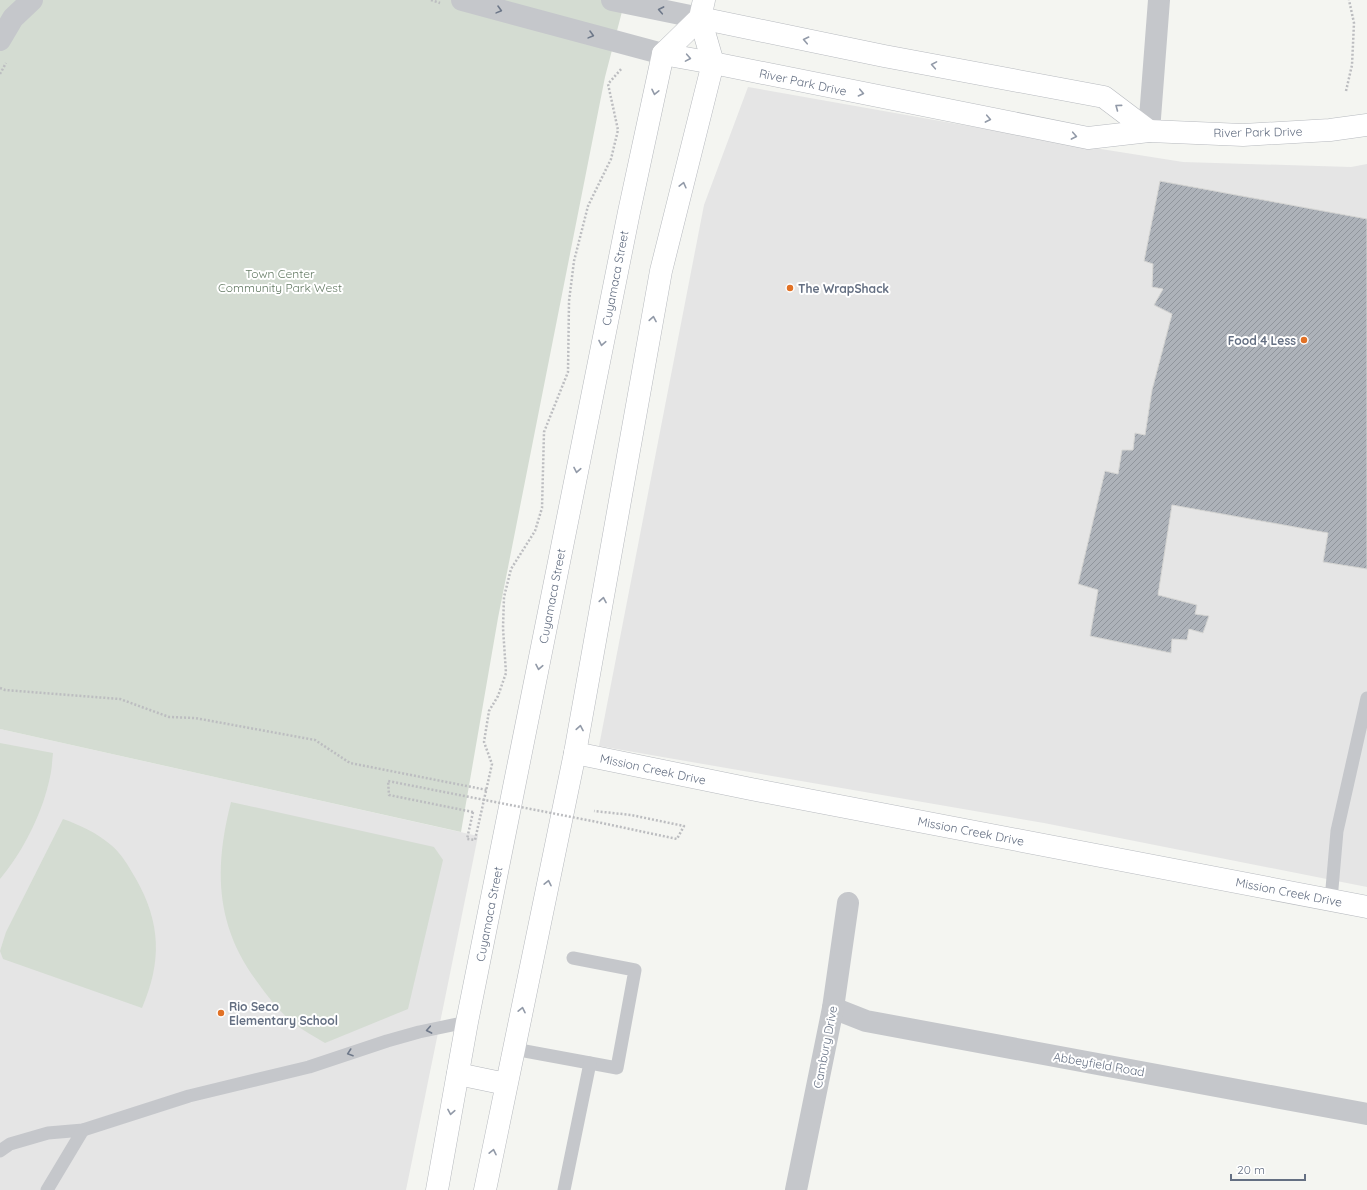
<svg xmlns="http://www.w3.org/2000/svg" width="1367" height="1190" viewBox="0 0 1367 1190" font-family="Quicksand,sans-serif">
	<defs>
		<pattern id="building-hatch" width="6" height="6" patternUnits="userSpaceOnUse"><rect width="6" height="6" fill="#adb2b9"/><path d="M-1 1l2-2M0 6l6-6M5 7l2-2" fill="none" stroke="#90959c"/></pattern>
	</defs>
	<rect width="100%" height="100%" fill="#f4f5f1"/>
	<!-- built -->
	<g fill="#e5e5e5">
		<polygon points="748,87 1082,146 1183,162 1351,167 1367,164 1367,887 1044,823 599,746 704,205"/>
		<polygon points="0,729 478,836 406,1190 0,1190"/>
	</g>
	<!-- green -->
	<g fill="#d4dcd2">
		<polygon points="0,0 625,0 605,77 498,618 461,832 0,729"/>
		<path d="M0 743 53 753C52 761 52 769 50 777 43 812 23 852 0 879Z"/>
		<path d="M231 802 434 847 443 860 408 1009 325 1043C314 1036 302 1030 292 1022 279 1011 268 997 258 983 215 926 214 869 231 802Z"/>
		<path d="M63 819C80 825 97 833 111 845 122 854 129 867 136 879 161 923 162 962 142 1008L3 959 0 951 6 932Z"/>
	</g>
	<!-- building -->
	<polygon fill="url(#building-hatch)" stroke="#d6d6d4" points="1160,181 1367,219 1367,569 1323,562 1328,533 1172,505 1158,595 1197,605 1195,614 1209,616 1203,633 1189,629 1187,640 1172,639 1171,653 1090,636 1098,590 1078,584 1105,471 1118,474 1122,450 1133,450 1135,433 1145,435 1152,390 1172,314 1154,305 1163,289 1152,287 1153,264 1144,261"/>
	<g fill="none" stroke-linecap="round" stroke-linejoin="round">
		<defs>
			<g id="secondary">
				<polyline points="700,18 884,56 1104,97 1149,131"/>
				<polyline points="663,54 713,63 1088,138 1149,131 1243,135 1330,130 1367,125"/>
				<polyline points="575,753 751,789 1367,907"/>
			</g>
			<g id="primary">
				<polyline points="458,1074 506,1084"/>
				<polyline points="437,1190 467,1022 629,212 663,54 700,18 704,0"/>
				<polyline points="485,1190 575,753 661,271 713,63 700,18"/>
			</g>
		</defs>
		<!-- secondary casing -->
		<use href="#secondary" stroke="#b7babf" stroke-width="23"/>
		<!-- primary casing -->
		<use href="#primary" stroke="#b5b8bd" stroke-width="23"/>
		<!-- path -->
		<g stroke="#bcbdc0" stroke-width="2.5" stroke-dasharray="2 2" stroke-linecap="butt">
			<polyline points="431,0 440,3"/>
			<polyline points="0,74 6,63"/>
			<polyline points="1346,91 1352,65 1354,23 1349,0"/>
			<polyline points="0,688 5,690 120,699 169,717 195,718 315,740 350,763 487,790"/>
			<polyline points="473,812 467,839 475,840 492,764 484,742 489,711 498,696 506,673 503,628 504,597 511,569 535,531 542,508 544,432 568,372 569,301 574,261 588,206 611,159 618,130 608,84 622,68"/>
		</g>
		<!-- lane -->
		<g stroke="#c5c7cb" stroke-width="13">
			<polyline points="1331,900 1337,831 1367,698"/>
			<polyline points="514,1049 617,1068 635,970 573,958"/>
			<polyline points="0,1151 10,1144 48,1133 83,1130 189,1096 309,1067 387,1041 419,1032 467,1022"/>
			<polyline points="47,1190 83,1130"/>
			<polyline points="564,1190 590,1063"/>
		</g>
		<!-- street -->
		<g stroke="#c5c7cb" stroke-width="22">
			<polyline points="462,0 663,54"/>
			<polyline points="612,0 700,18"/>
			<polyline points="0,40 13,18 32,0"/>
			<polyline points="1149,131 1159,0"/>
			<polyline points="833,1008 866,1021 1367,1114"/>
			<polyline points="796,1190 833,1008 848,903"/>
		</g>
		<!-- secondary -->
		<use href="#secondary" stroke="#fff" stroke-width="22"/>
		<!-- primary -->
		<use href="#primary" stroke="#fff" stroke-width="22"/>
		<!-- path-bridge -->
		<polyline stroke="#bcbdc0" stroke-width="2.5" stroke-dasharray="2 2" stroke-linecap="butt" points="473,812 389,795 388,781 597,822 677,839 684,826 631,815 594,811"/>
	</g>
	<!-- one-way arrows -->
	<defs><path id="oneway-chevron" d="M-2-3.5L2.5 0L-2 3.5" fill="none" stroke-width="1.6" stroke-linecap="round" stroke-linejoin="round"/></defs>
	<g stroke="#6e7889">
		<use href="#oneway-chevron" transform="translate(499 10) rotate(15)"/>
		<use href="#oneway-chevron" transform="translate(661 10) rotate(-169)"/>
		<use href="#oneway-chevron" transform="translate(591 35) rotate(15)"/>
		<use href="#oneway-chevron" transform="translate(429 1030) rotate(169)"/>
		<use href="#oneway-chevron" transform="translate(350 1053) rotate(161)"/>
	</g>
	<g stroke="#929aa8">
		<use href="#oneway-chevron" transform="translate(806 40) rotate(-168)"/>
		<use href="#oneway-chevron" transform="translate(688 58) rotate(10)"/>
		<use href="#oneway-chevron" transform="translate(934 65) rotate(-170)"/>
		<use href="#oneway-chevron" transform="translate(655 92) rotate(102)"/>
		<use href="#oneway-chevron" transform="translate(861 93) rotate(12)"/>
		<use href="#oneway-chevron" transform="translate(1118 107) rotate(-143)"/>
		<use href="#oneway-chevron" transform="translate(988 119) rotate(11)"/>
		<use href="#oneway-chevron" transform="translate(1074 136) rotate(11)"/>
		<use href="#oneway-chevron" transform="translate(683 185) rotate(-76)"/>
		<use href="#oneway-chevron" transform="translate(653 319) rotate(-80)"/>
		<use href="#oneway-chevron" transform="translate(602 343) rotate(101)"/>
		<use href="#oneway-chevron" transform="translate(577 470) rotate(101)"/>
		<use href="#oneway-chevron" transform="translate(603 600) rotate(-80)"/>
		<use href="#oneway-chevron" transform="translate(539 667) rotate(101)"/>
		<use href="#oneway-chevron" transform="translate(580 728) rotate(-80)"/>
		<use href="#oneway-chevron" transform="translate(548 883) rotate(-78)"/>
		<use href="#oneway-chevron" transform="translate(522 1010) rotate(-78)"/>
		<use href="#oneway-chevron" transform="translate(451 1112) rotate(100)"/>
		<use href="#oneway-chevron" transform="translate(493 1152) rotate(-78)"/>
	</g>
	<!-- markers -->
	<g fill="#e17125" stroke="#fff" stroke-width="1.5">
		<circle cx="790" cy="288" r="4"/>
		<circle cx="1304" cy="340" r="4"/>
		<circle cx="221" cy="1013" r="4"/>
	</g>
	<g text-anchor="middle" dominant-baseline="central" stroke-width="4" stroke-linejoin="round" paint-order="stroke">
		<!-- street labels -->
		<g font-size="12" fill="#646f82" stroke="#fff">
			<text transform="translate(803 82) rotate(12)">River Park Drive</text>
			<text transform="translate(1258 132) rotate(-1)">River Park Drive</text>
			<text transform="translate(615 278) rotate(-79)">Cuyamaca Street</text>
			<text transform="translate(552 596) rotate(-79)">Cuyamaca Street</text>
			<text transform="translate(653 769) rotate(12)">Mission Creek Drive</text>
			<text transform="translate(971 831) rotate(11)">Mission Creek Drive</text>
			<text transform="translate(1289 892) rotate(11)">Mission Creek Drive</text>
			<text transform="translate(489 914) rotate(-79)">Cuyamaca Street</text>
			<text transform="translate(825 1047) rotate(-79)">Cambury Drive</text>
			<text transform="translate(1099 1064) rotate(10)">Abbeyfield Road</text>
		</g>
		<!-- park labels -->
		<g font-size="12" fill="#637963" stroke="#fff">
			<text x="280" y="273">Town Center<tspan x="280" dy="14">Community Park West</tspan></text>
		</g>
		<!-- poi labels -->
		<g font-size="12" font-weight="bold" fill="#646f82" stroke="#fff" text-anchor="start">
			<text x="798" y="288">The WrapShack</text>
			<text x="1296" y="340" text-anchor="end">Food 4 Less</text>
			<text x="229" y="1006">Rio Seco<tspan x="229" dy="14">Elementary School</tspan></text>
		</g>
	</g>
	<!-- scale -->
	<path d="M1231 1174v6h74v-6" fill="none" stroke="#646f82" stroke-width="2"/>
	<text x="1237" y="1174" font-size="12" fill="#646f82" stroke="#ffffff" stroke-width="3" paint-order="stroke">20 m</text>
</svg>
